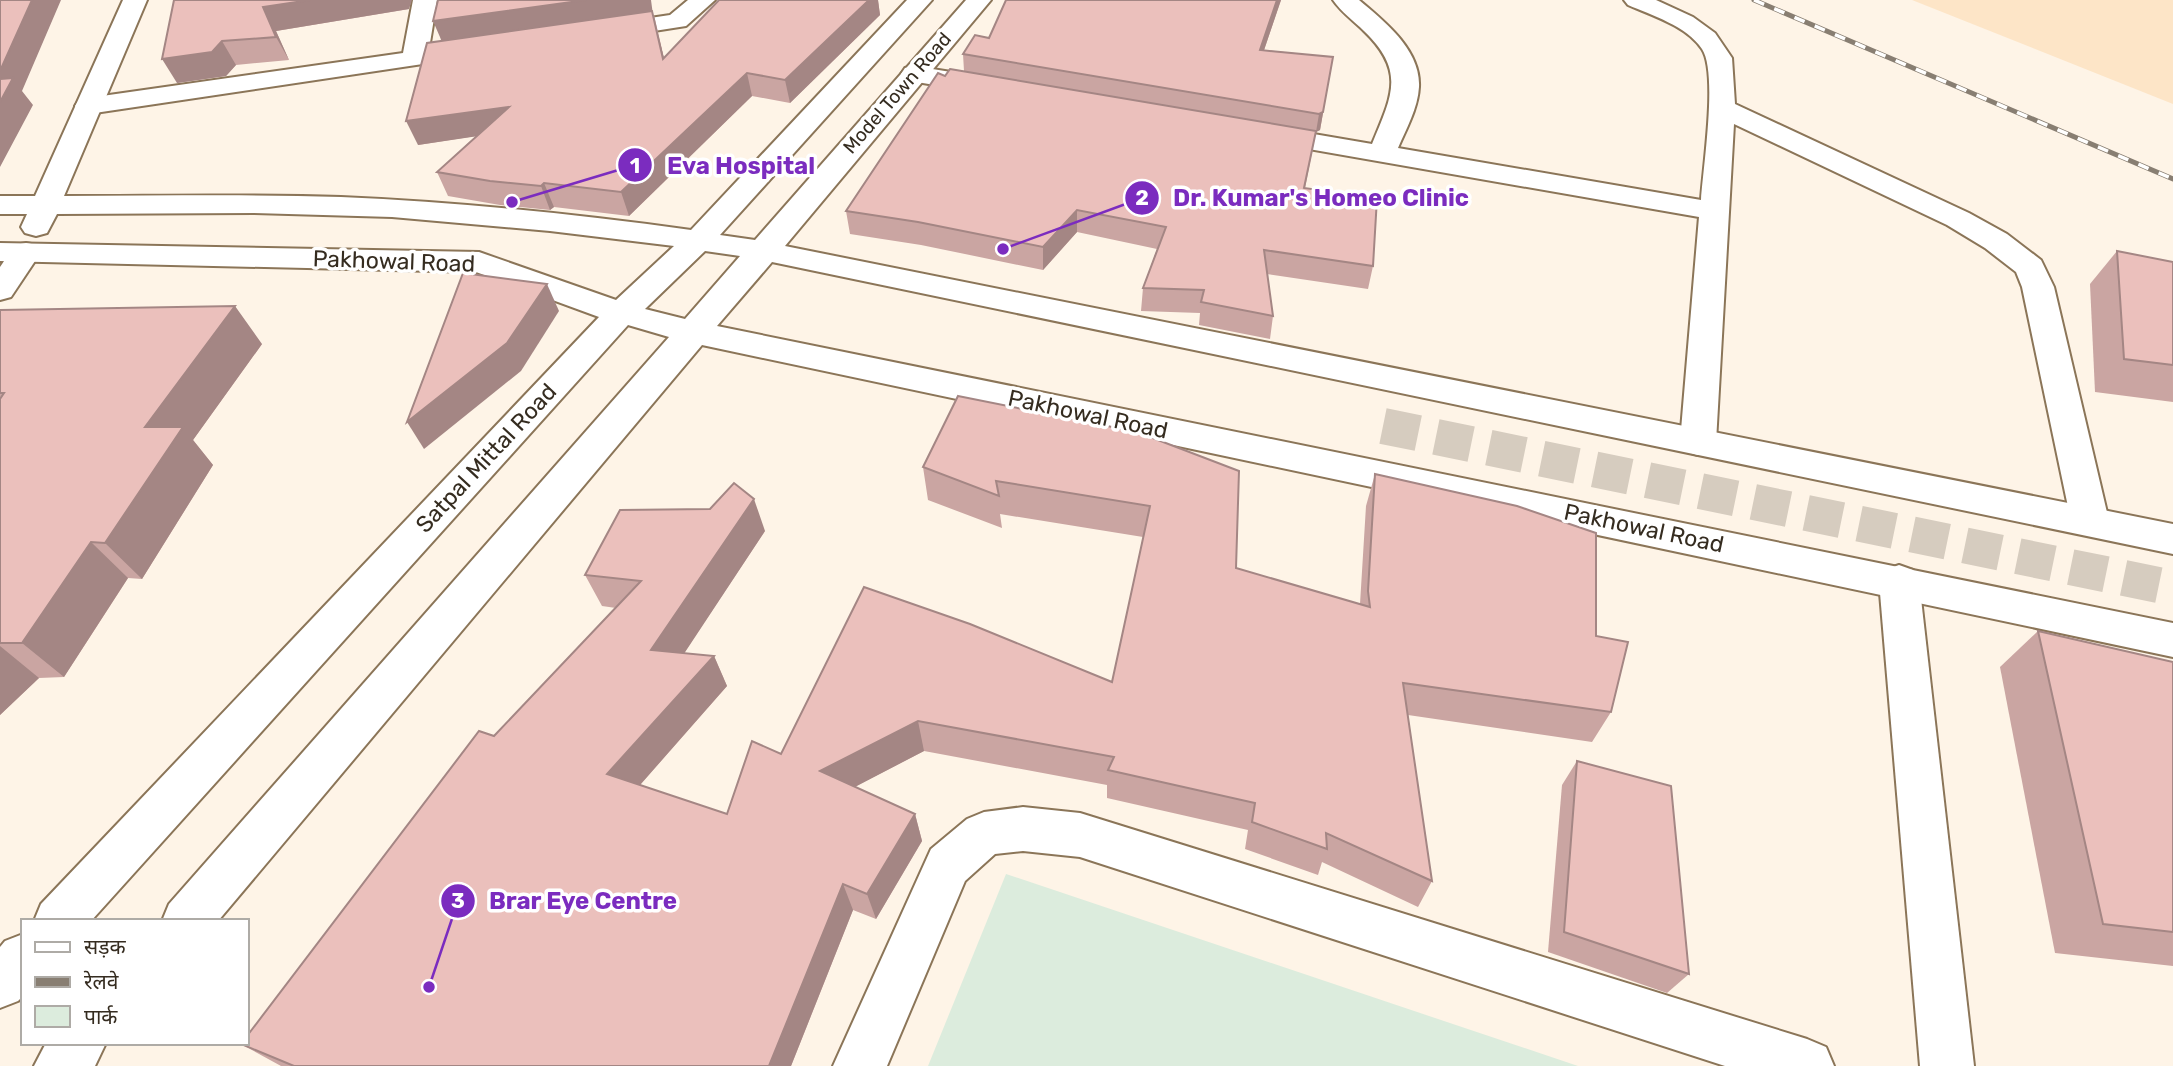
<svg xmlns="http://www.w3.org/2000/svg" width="2173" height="1066" viewBox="0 0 2173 1066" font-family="Rubik,'Noto Sans Devanagari',sans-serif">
	<rect width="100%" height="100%" fill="#fef4e7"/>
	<!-- built -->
	<polygon fill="#fde5c7" points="1912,0 2173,0 2173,104"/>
	<!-- green -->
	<polygon fill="#dcecdd" points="1006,874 1578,1066 928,1066"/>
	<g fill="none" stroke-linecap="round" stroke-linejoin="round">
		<!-- tertiary-tunnel -->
		<polyline stroke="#d6ccbf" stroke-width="36" stroke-dasharray="36 18" stroke-linecap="butt" points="1383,426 2173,588"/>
		<defs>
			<g id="minor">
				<polygon points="413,0 437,0 429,49 474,42 483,45 487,50 483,55 88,114 79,112 75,106 79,100 88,98 403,53"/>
				<polygon points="688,0 715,0 686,26 603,39 594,37 591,32 594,27 603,25 670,15"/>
				<path d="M1333 0H1359C1384 21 1421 50 1419 87 1418 108 1406 129 1398 148L1701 200C1703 168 1718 73 1702 49 1687 26 1651 15 1628 5L1624 0H1656L1693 17 1715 33 1732 58 1735 104 1969 213 2007 234 2041 260 2054 287 2109 521 2103 531 2090 535 2077 531 2071 521 2022 287 2016 272 1985 248 1947 225 1734 124 1716 442 1711 451 1698 455 1685 451 1680 442 1699 217 1251 139 1247 133 1251 127 1261 125 1372 144C1392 96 1406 71 1364 31 1354 21 1341 12 1333 0Z"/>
				<polygon points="914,66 988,78 997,80 1001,86 997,92 988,94 905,80 901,74 905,68"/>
				<polygon points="26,243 37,245 41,252 11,297 0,300 0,267 15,245"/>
				<polygon points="1899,565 1913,570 1919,581 1974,1066 1920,1066 1879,581 1885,570"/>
				<polygon points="1023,807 1080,813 1807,1039 1826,1047 1834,1066 1725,1066 1080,857 1023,851 995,854 965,881 887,1066 833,1066 931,849 967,819 984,812"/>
			</g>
			<g id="tertiary">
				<path d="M123 0H147L64 196C156 196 249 194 341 197 458 202 575 214 691 230L907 0H932L720 235 755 240 966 0H991L785 246 2173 524V554L772 262 717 326 2173 623V657L702 345 218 921H162L169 904 669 337 628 325 91 921H34L41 904 599 317 476 272 0 261V243L479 252 616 300 674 246 550 231 392 217 254 213 57 214 47 233 36 236 25 233 21 227 27 214H0V196H35ZM705 251 740 256 685 319 645 309Z"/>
				<polygon points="23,934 23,996 18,1001 0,1008 0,947 5,941"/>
				<polygon points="46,1043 106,1043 95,1066 34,1066"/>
			</g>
		</defs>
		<!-- minor casing -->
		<use href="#minor" stroke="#8b7558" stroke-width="4"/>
		<!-- tertiary casing -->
		<use href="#tertiary" stroke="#8b7558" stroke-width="4"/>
		<!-- minor -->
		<use href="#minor" fill="#fff" fill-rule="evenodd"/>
		<!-- tertiary -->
		<use href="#tertiary" fill="#fff" fill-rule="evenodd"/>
		<defs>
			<polyline id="rail" points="1754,0 2173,179"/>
		</defs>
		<!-- rail casing -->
		<use href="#rail" stroke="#887e72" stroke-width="5"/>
		<!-- rail -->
		<use href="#rail" stroke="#fff" stroke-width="3.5" stroke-dasharray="11" stroke-linecap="butt"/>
	</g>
	<!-- wall -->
	<g fill="#caa5a2">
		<polygon points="174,0 409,9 276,31 289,60 236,65 226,76 177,83"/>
		<polygon points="719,0 878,0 880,15 790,103 752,96 629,216 554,207 550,210 500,205 448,196 437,172 476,136 418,145 441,41 438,1 654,15 664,58"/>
		<polygon points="1006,0 1281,0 1264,50 1333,57 1320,130 1316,132 1305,188 1373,266 1368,289 1267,274 1273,316 1270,339 1199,325 1200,313 1141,311 1143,288 1157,249 1077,232 1043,270 921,245 850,234 846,211 945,76 964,71 963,54 989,38"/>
		<polygon points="2117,251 2173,262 2173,402 2095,392 2090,284"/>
		<polygon points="0,310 262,344 193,440 213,465 142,579 128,578 64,677 39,678 0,715"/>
		<polygon points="1137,432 1236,568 1360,604 1366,506 1375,474 1596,636 1611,712 1592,742 1408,715 1432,881 1418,907 1322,862 1318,875 1245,849 1248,830 1107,798 1107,785 924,751 854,787 915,814 922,841 876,919 853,910 791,1066 281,1066 241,1044 494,736 616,608 602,606 585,575 765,531 684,653 714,656 727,686 640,785 727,814 781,754 864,587 1112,682 1143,537 1000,514 1002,528 928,500 923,467"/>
		<polygon points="2038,631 2173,662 2173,966 2055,953 2000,667"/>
		<polygon points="1577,761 1689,974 1667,993 1548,952 1562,785"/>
	</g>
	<!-- shaded-wall -->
	<g fill="#a48684">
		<polygon points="32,0 61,0 22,91 33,105 0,167 0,71"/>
		<polygon points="310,0 412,0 409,9 276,31 289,60 276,37 263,7"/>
		<polygon points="586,0 651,0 653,15 670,82 443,44 433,21"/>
		<polygon points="869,0 878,0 880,15 790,103 785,80"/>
		<polygon points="1277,0 1281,0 1258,68 1260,50"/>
		<polygon points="222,41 236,65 226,76 177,83 162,59"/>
		<polygon points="1333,57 1320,130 1316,132 1319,114"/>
		<polygon points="747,73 752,96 629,216 621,192"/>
		<polygon points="509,107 519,130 418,145 406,121"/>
		<polygon points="544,183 554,207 550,210 541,186"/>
		<polygon points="1077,210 1077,232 1043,270 1043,247"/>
		<polygon points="547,284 559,311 521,371 424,449 407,422"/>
		<polygon points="235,306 262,344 193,440 213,465 142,579 105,543 145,427"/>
		<polygon points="754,499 765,531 666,681 651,650"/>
		<polygon points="91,542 128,578 64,677 22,643"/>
		<polygon points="0,646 39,678 0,715"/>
		<polygon points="714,656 727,686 625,802 607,774"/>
		<polygon points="918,721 924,751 830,800 820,771"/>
		<polygon points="915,814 922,841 876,919 867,894"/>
		<polygon points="843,884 853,910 791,1066 769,1066"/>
	</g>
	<!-- building -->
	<g fill="#ebc0bc" stroke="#a48684" stroke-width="2">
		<polygon points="0,0 32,0 0,71"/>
		<polygon points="174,0 310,0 263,7 276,37 222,41 212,52 162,59"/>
		<polygon points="438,0 586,0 433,21"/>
		<polygon points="719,0 869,0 785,80 747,73 621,192 544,183 541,186 490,181 437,172 509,107 406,121 427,43 652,11 663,59"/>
		<polygon points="1006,0 1277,0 1260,50 1333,57 1323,112 1319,114 963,54 975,35 989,38"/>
		<polygon points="950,69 1316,131 1304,188 1377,198 1373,266 1264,250 1273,316 1201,302 1204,290 1143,288 1166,227 1077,210 1043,247 918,222 846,211 938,73 945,76"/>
		<polygon points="13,78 0,102 0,79"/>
		<polygon points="2117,251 2173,262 2173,365 2124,359"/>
		<polygon points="463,273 547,284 507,343 407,422"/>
		<polygon points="235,306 145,427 183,427 105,543 91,542 22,643 0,643 0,399 4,393 0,393 0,310"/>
		<polygon points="958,396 1137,432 1239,471 1236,568 1370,607 1368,591 1375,474 1517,506 1596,533 1596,636 1628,642 1611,712 1403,683 1432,881 1326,833 1327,849 1252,822 1255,803 1108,770 1114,757 918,721 820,771 915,814 867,894 843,884 769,1066 294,1066 241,1044 247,1043 247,1036 479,731 494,736 641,581 585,575 620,510 710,509 734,483 754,499 651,650 714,656 607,774 727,814 752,741 781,754 864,587 970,624 1112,682 1150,506 996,481 999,496 923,467"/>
		<polygon points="2038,631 2173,662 2173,932 2103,924"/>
		<polygon points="1577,761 1671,786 1689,974 1564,932"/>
	</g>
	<g text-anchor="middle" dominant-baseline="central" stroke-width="7" stroke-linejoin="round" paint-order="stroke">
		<!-- far-street labels -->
		<g font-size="19" fill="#352c20" stroke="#fff">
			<text transform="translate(897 93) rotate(-49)">Model Town Road</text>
		</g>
		<!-- street labels -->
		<g font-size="23" fill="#352c20" stroke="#fff">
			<text transform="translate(394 261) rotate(2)">Pakhowal Road</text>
			<text transform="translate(1088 414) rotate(12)">Pakhowal Road</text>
			<text transform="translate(486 458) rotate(-47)">Satpal Mittal Road</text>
			<text transform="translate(1644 528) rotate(12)">Pakhowal Road</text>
		</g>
	</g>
	<!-- callouts -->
	<path fill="none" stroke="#7b2cbf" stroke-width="2.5" d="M512 202L635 165M1003 249L1142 198M429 987L458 901"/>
	<g fill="#7b2cbf" stroke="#fff" stroke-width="2.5">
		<circle cx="512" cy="202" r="7"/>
		<circle cx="1003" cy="249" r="7"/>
		<circle cx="429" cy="987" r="7"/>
		<circle cx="635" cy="165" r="18"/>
		<circle cx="1142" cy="198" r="18"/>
		<circle cx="458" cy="901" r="18"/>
	</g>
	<g font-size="21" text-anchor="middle" font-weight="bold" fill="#fff">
		<text x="635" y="173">1</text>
		<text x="1142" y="205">2</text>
		<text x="458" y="908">3</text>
	</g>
	<g font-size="24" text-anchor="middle" font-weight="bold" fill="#7b2cbf" stroke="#fff" stroke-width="7" stroke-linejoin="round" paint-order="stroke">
		<text x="741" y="174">Eva Hospital</text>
		<text x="1321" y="206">Dr. Kumar's Homeo Clinic</text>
		<text x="583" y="909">Brar Eye Centre</text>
	</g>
	<!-- legend -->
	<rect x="21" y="919" width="228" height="126" fill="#ffffff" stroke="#aeaba6" stroke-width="2"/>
	<rect x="35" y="942" width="35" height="10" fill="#ffffff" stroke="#aeaba6" stroke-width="2"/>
	<text x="84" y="954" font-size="21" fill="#352c20">सड़क</text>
	<rect x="35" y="977" width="35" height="10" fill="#887e72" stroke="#aeaba6" stroke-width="2"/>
	<text x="84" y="989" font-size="21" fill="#352c20">रेलवे</text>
	<rect x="35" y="1006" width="35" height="21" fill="#dcecdd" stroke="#aeaba6" stroke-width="2"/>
	<text x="84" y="1024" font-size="21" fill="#352c20">पार्क</text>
</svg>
